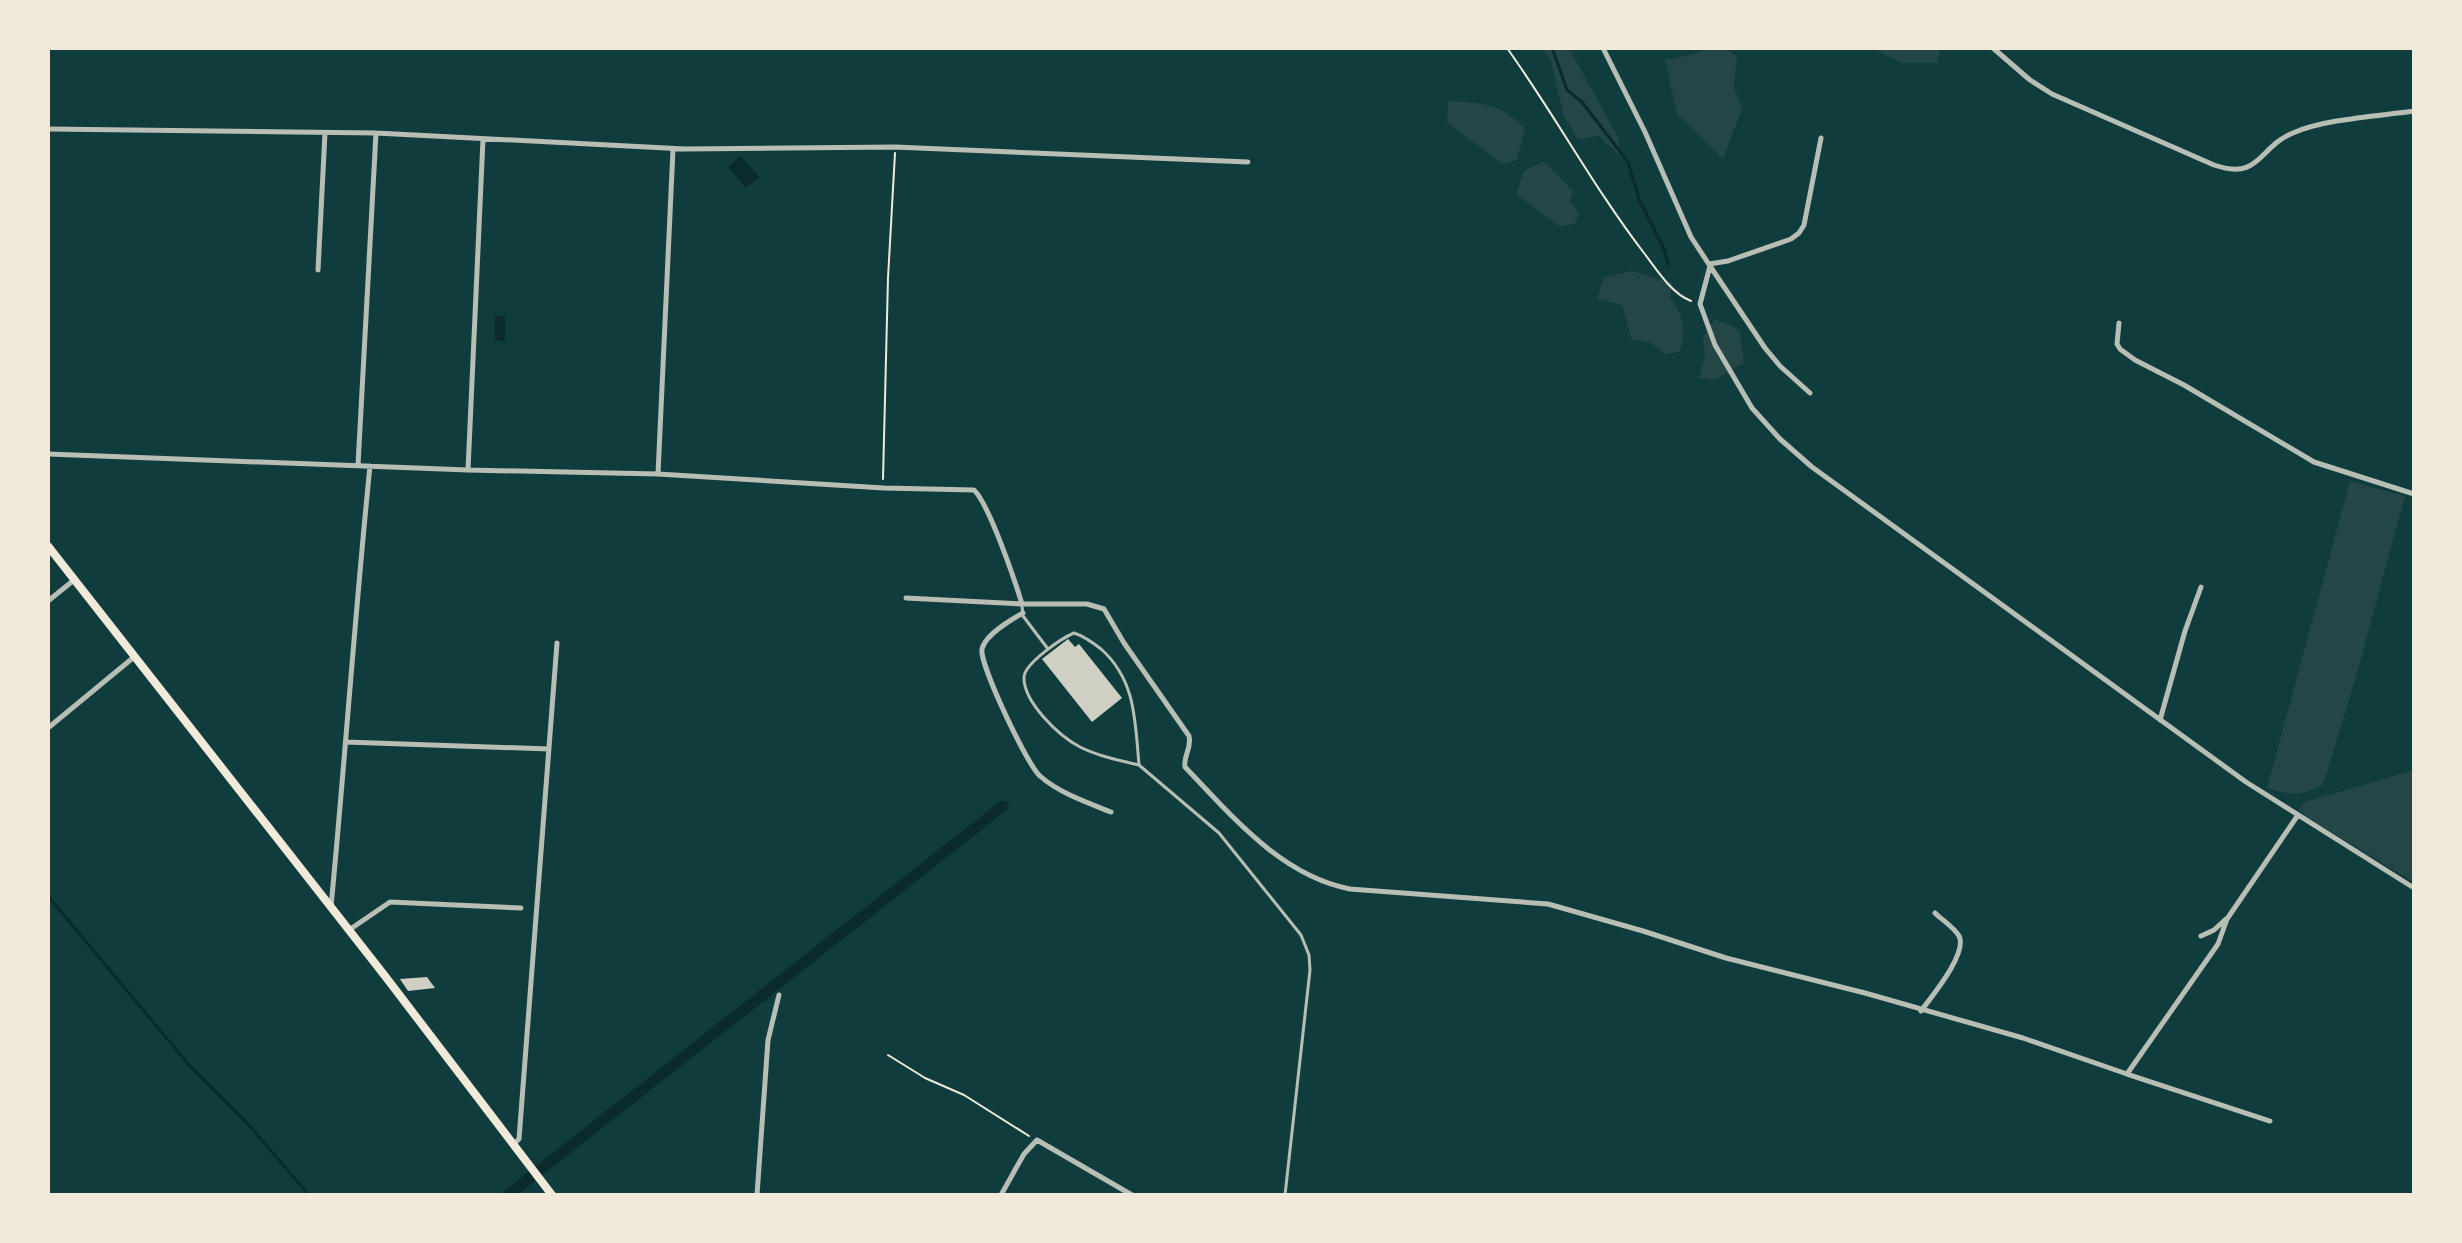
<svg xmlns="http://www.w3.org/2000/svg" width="2462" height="1243" viewBox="0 0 2462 1243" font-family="'Golos Text',sans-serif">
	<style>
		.green { fill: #244646 }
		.water { fill: #0a2a2b }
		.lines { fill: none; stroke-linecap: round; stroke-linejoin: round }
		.stream { stroke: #0a2a2b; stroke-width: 3 }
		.canal { stroke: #0a2a2b; stroke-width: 11 }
		.building { fill: #cfcfc3 }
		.path { stroke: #f1e9da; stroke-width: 2 }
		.service { stroke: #b8beb3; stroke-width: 3 }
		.minor { stroke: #b8beb3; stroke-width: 5 }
		.secondary { stroke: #f1e9da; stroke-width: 8 }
	</style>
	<rect width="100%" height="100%" fill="#0f3d3e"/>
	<!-- green -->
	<path class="green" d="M 1543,48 L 1569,48 L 1618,137 L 1620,156 L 1599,136 L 1578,139 L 1564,117 L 1551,61 Z
		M 1706,48 L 1724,48 L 1737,56 L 1734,87 L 1742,109 L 1723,159 L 1677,114 L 1665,60 L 1696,54 Z
		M 1873,48 L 1940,48 L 1938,63 L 1902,63 Z
		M 1448,101 C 1482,103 1500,103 1525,128 L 1517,160 L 1503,164 L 1447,123 Z
		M 1544,161 L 1573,191 L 1570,201 L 1579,213 L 1575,224 L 1559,226 L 1516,194 L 1524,171 Z
		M 1632,271 L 1672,283 L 1670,297 C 1683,312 1687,335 1679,352 L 1665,354 L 1650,342 L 1632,340 L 1622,305 L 1597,299 L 1604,277 Z
		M 1715,319 L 1731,325 L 1740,332 L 1744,363 L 1715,380 L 1699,378 L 1705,355 L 1703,337 Z
		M 2350,481 L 2405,496 L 2356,677 L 2323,785 C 2298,796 2293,796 2267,788 Z
		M 2414,770 L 2414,882 L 2306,817 L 2299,809 L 2305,802 Z"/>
	<!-- water -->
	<path class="water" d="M 741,156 L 759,177 L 746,188 L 728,167 Z
		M 495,316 L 505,316 L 505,341 L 495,340 Z"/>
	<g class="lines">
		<!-- stream -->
		<path class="stream" d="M 1552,48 L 1567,90 L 1582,102 L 1628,162 L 1639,199 L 1664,249 L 1668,264
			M 48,896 L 189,1065 L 248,1124 L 309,1195"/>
		<!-- canal -->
		<path class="canal" d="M 508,1195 L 1003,806"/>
	</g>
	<!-- building -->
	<path class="building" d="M 1068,639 L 1075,647 L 1079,644 L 1122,698 L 1092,722 L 1042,659 Z
		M 427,977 L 435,988 L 408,991 L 400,979 Z"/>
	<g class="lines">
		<!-- path -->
		<path class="path" d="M 1507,48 C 1555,115 1594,188 1644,253 C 1657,270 1671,293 1691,301
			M 883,479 L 888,278 L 895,153
			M 888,1055 L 925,1078 L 964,1095 L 1029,1136"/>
		<!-- service -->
		<path class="service" d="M 1022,606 L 1023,616 L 1048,649
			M 1074,633 C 1084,636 1092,642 1101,649 C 1136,680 1135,721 1139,765 C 1118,760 1098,756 1080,747 C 1059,736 1023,702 1024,677 C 1025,663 1062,638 1074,633 Z
			M 1139,765 L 1219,833 L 1301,935 L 1309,955 L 1310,970 L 1285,1195"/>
		<!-- minor -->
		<path class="minor" d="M 1603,48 L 1645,132 L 1691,237 L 1710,266 L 1700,304 L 1715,345 L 1752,408 L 1780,439 L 1812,467 L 2246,782 L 2414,888
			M 1993,48 L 2030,80 L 2052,94 L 2214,165 C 2261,181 2258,147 2293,133 C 2324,119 2379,116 2414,111
			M 48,129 L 376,133 L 685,149 L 895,147 L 1248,162
			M 1709,264 L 1728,261 L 1791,239 L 1799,233 L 1804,225 L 1821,138
			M 1710,266 L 1765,348 L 1780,366 L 1810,393
			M 318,270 L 325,133
			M 2119,323 L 2117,344 L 2120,349 L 2135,360 L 2184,385 L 2314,462 L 2414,494
			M 48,454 L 468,470 L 658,474 L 884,488 L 974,490 C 989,504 1015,581 1022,604 L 1087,604 L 1104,609 L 1124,643 L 1189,736 C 1192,749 1183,755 1185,767 C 1231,815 1281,876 1350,889 L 1548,904 L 1643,931 L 1726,958 L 1865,993 L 2023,1038 L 2127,1074 L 2218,944 L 2227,919 L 2298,815
			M 358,465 L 376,133
			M 468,470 L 483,139
			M 658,474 L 673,149
			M 906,598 L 1022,604
			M 48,601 L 74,580
			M 1023,613 C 1012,619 985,635 982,649 C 979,663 1027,765 1040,776 C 1059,793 1088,803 1111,812
			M 2160,720 L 2185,631 L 2201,587
			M 48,728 L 134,657
			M 346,742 L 549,749
			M 331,907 C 345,760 355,613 370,466
			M 349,930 L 390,902 L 521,908
			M 2201,936 L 2214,930 L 2226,919
			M 1921,1011 C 1932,996 1968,953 1959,936 C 1954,927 1942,920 1935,913
			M 2127,1074 L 2270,1121
			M 513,1145 L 519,1139 L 557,643
			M 757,1195 L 768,1040 L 779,995
			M 1001,1195 L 1024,1154 L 1037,1140 L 1132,1195"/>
		<!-- secondary -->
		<path class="secondary" d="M 48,546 L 385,976 L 552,1195"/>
	</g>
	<!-- border -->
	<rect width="2462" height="1243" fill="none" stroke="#f1e9da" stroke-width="100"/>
</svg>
